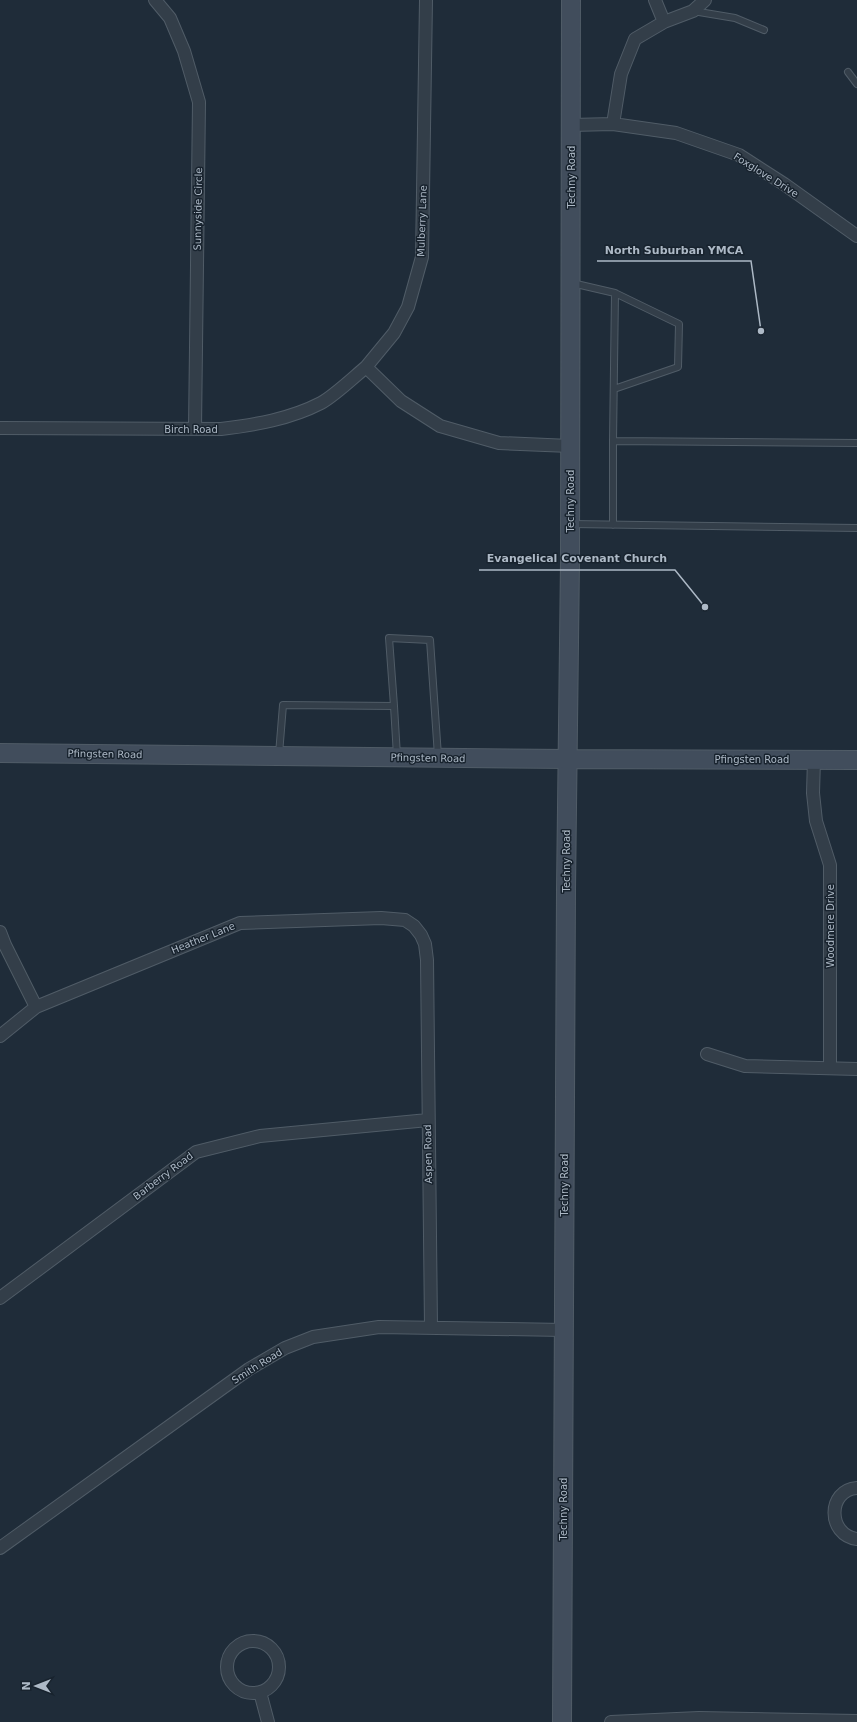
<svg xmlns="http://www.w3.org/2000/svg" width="857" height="1722" viewBox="0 0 857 1722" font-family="'DejaVu Sans',sans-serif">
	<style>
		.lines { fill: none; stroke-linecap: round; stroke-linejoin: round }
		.service-casing { stroke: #505c67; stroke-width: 8 }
		.minor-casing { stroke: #505c67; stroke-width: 14 }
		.secondary-casing { stroke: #505c67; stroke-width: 20 }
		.service { stroke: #333e49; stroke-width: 6 }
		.minor { stroke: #333e49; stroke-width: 12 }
		.secondary { stroke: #414d5c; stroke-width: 18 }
		.labels { text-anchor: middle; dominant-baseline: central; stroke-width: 3; stroke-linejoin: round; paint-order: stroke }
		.street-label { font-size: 10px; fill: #adb9c6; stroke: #18232e }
		.leader { fill: none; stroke: #adb9c6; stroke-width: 1.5 }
		.callout-dot { fill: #adb9c6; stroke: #18232e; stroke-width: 1.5 }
		.callout-label { font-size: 11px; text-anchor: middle; font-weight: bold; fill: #adb9c6; stroke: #18232e; stroke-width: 3; stroke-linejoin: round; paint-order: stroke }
	</style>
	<rect width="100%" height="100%" fill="#1f2c39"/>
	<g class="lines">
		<defs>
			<path id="service" d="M 693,11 L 735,18 L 764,30
				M 848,72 L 857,84
				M 572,283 L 615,293 L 679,324 L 678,367 L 614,389
				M 613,441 L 615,293
				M 572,524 L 857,528
				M 613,525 L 613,441 L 857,443
				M 394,706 L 397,756
				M 279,754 L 283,705 L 394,706 L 389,638 L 430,640 L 438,756"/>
			<path id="minor" d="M 155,0 L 170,18 L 184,51 L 199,102 L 195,429
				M 426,0 L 422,257 L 408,307 L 394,333 L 366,367 L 401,401 L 440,426 L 499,443 L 570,446
				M 655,0 L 664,22
				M 613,124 L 621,74 L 635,39 L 664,22 L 693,11 L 705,0
				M 571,125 L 613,124 L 676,133 L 739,155 L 784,184 L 857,236
				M 0,428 L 221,429 C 255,425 290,419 321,403 C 334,396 354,377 366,367
				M 814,759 L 813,793 L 816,821 L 830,865 L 830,1068
				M 0,932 L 5,945 L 36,1007
				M 0,1036 L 36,1007 L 240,923 L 381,918 L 405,920 L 414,926 L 421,935 L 425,944 L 427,960 L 431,1327
				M 707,1054 L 745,1066 L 857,1069
				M 0,1298 L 196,1152 L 260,1136 L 428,1120
				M 857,1488 C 827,1490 827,1535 857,1539
				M 0,1548 L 249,1369 L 285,1348 L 313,1337 L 379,1327 L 564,1330
				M227 1667a26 26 0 1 1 52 0a26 26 0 1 1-52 0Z
				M 260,1692 L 268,1722
				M 611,1722 L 699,1718 L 857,1721"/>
			<path id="secondary" d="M 0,753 L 567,759 L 857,760
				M 562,1722 L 566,890 L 570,561 L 571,0"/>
		</defs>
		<!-- service casing -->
		<use href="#service" class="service-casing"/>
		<!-- minor casing -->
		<use href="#minor" class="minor-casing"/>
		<!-- secondary casing -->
		<use href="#secondary" class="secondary-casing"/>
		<!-- service -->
		<use href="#service" class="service"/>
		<!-- minor -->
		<use href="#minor" class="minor"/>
		<!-- secondary -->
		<use href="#secondary" class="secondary"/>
	</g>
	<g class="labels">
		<!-- street labels -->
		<g class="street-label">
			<text transform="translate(766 175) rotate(32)">Foxglove Drive</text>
			<text transform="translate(571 177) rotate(-90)">Techny Road</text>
			<text transform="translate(198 209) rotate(-89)">Sunnyside Circle</text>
			<text transform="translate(422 221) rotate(-88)">Mulberry Lane</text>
			<text x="191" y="429">Birch Road</text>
			<text transform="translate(570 501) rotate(-90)">Techny Road</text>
			<text transform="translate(105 754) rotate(1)">Pfingsten Road</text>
			<text transform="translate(428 758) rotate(1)">Pfingsten Road</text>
			<text x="752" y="759">Pfingsten Road</text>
			<text transform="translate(566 861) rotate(-90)">Techny Road</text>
			<text transform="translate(830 926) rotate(-90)">Woodmere Drive</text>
			<text transform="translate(203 938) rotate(-22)">Heather Lane</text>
			<text transform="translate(428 1154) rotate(-91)">Aspen Road</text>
			<text transform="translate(163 1176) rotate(-37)">Barberry Road</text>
			<text transform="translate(564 1185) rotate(-90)">Techny Road</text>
			<text transform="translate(257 1366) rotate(-32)">Smith Road</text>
			<text transform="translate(563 1509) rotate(-90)">Techny Road</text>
		</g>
	</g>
	<!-- callouts -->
	<path class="leader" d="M761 331L751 261H597M705 607L675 570H479"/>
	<g class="callout-dot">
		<circle cx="761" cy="331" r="4"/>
		<circle cx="705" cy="607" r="4"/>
	</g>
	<g class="callout-label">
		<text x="674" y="254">North Suburban YMCA</text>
		<text x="577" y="562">Evangelical Covenant Church</text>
	</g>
	<!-- north arrow -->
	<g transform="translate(36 1686) rotate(270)" stroke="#18232e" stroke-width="3" paint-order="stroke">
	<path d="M0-3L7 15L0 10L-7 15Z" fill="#adb9c6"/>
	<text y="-6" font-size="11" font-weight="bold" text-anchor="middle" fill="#adb9c6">N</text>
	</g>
</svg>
